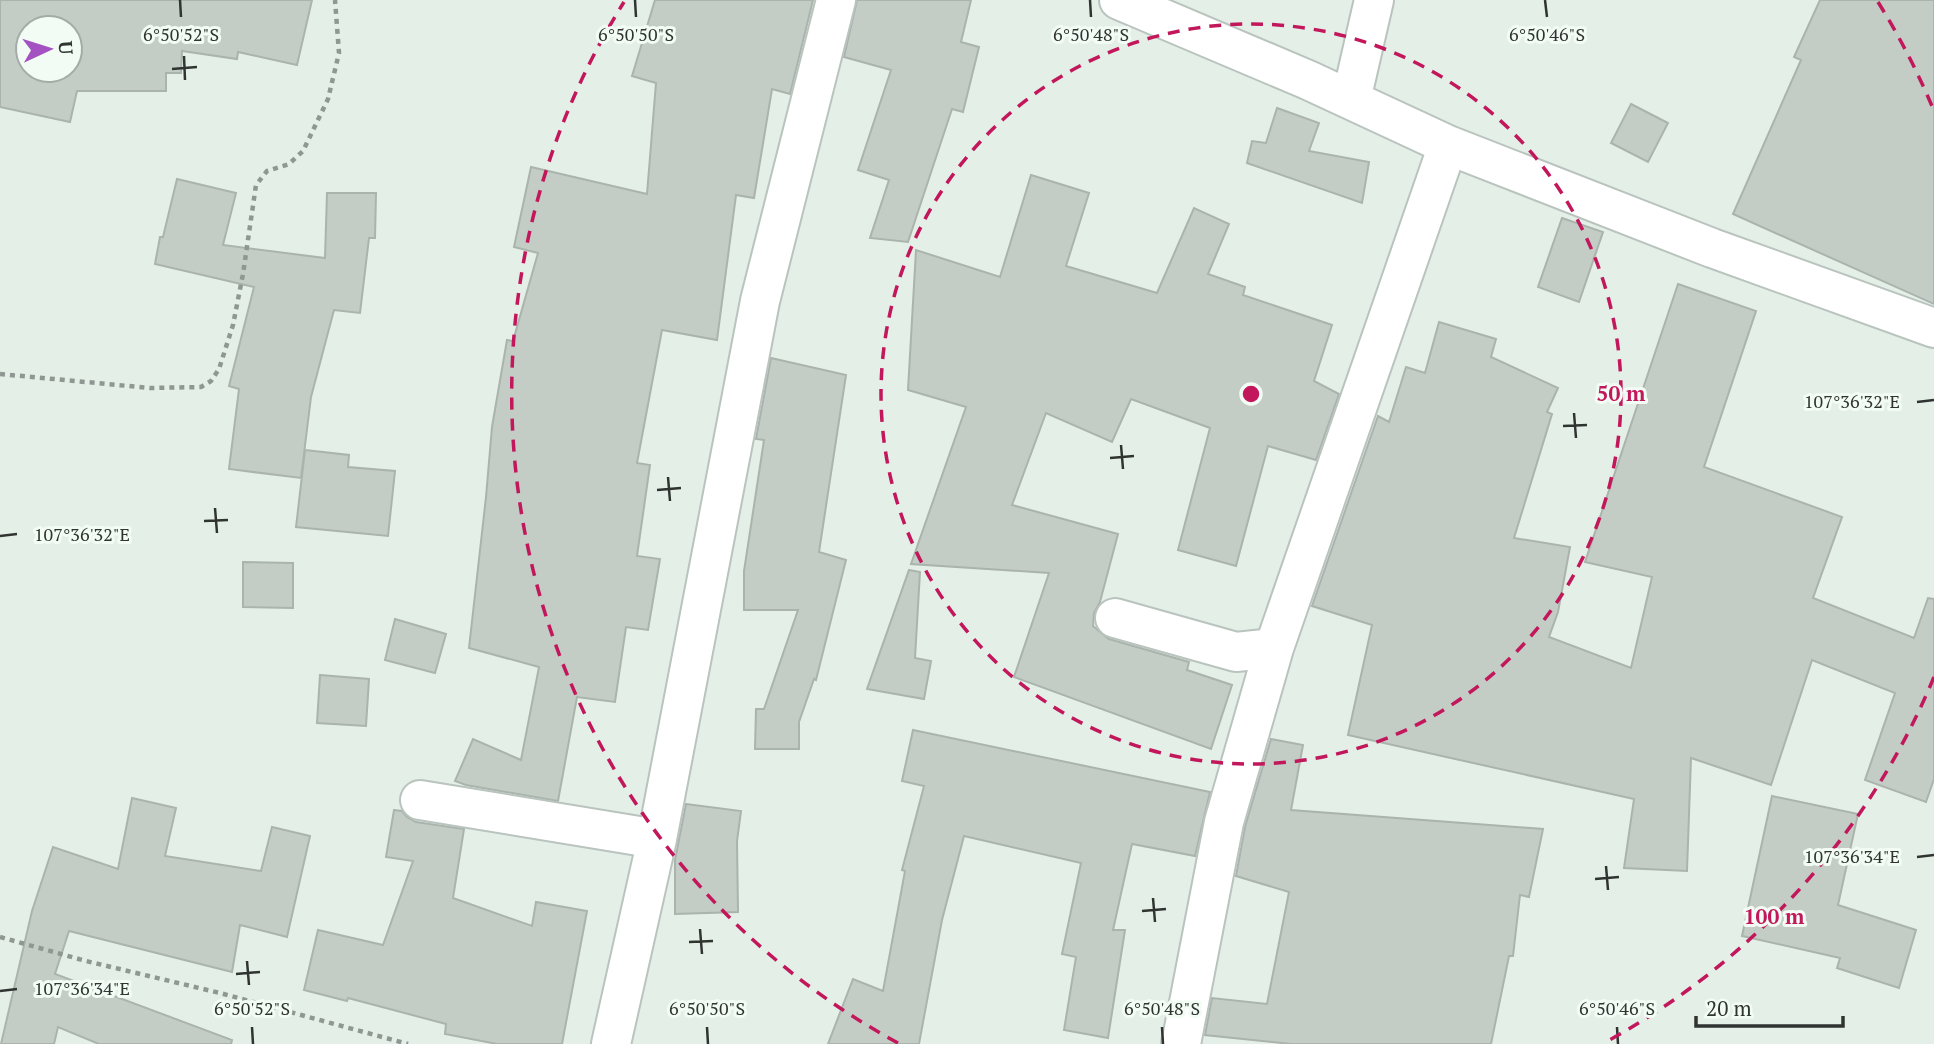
<svg xmlns="http://www.w3.org/2000/svg" width="1934" height="1044" viewBox="0 0 1934 1044" font-family="'PT Serif',serif">
	<style>
		.building { fill: #c3cdc6; stroke: #aab4ad; stroke-width: 2; fill-rule: evenodd }
		.lines { fill: none; stroke-linecap: round; stroke-linejoin: round }
		.minor-casing { stroke: #bac4be; stroke-width: 42 }
		.path { stroke: #8f9792; stroke-width: 4.5; stroke-dasharray: 5 5; stroke-linecap: butt }
		.minor { stroke: #fff; stroke-width: 38 }
		.ticks { fill: none; stroke: #303431; stroke-width: 2.5 }
		.ring { fill: none; stroke: #c2185b; stroke-width: 3.5; stroke-dasharray: 12 9 }
		.ticks-label { font-size: 18px; text-anchor: middle; fill: #303431; stroke: #f2fcf5; stroke-width: 6; stroke-linejoin: round; paint-order: stroke }
		.centre { fill: #c2185b; stroke: #f2fcf5; stroke-width: 3.5 }
		.ring-label { font-size: 21px; text-anchor: middle; font-weight: bold; fill: #c2185b; stroke: #f2fcf5; stroke-width: 6; stroke-linejoin: round; paint-order: stroke }
	</style>
	<rect width="100%" height="100%" fill="#e4efe8"/>
	<!-- building -->
	<path class="building" d="M 0,0 L 312,0 L 297,65 L 238,52 L 237,59 L 182,51 L 181,73 L 166,73 L 166,91 L 77,91 L 70,122 L 0,107 ZM 28,28 L 70,28 L 70,70 L 28,70 Z
		M 655,0 L 813,0 L 790,94 L 772,89 L 754,198 L 736,195 L 717,340 L 662,330 L 637,463 L 650,465 L 637,556 L 660,559 L 648,630 L 626,627 L 615,702 L 577,697 L 558,801 L 466,785 L 455,781 L 473,739 L 521,760 L 539,667 L 469,648 L 486,497 L 492,427 L 507,340 L 513,341 L 538,253 L 514,247 L 531,167 L 647,194 L 656,83 L 632,76 Z
		M 857,0 L 971,0 L 961,42 L 979,47 L 963,112 L 952,109 L 908,242 L 870,238 L 889,180 L 858,170 L 891,70 L 844,57 Z
		M 1820,0 L 1934,0 L 1934,304 L 1733,214 L 1801,60 L 1794,57 Z
		M 1631,104 L 1668,123 L 1648,162 L 1611,143 Z
		M 1277,108 L 1319,123 L 1309,151 L 1369,162 L 1362,203 L 1247,163 L 1252,141 L 1266,143 Z
		M 1031,175 L 1089,193 L 1066,266 L 1157,293 L 1194,208 L 1229,224 L 1208,274 L 1245,287 L 1243,295 L 1332,325 L 1314,381 L 1339,394 L 1316,460 L 1268,446 L 1236,566 L 1178,550 L 1210,428 L 1131,399 L 1112,442 L 1046,413 L 1012,505 L 1118,534 L 1100,602 L 1094,613 L 1093,626 L 1109,639 L 1189,662 L 1187,670 L 1232,685 L 1211,749 L 1014,677 L 1049,573 L 911,564 L 966,407 L 908,390 L 916,250 L 1000,277 Z
		M 177,179 L 236,193 L 223,245 L 325,258 L 327,193 L 376,193 L 375,238 L 369,238 L 360,313 L 334,310 L 311,397 L 301,478 L 229,469 L 239,389 L 229,386 L 254,287 L 155,264 L 160,237 L 163,237 Z
		M 1562,218 L 1603,232 L 1579,302 L 1538,287 Z
		M 1678,284 L 1756,311 L 1704,467 L 1842,517 L 1813,598 L 1914,638 L 1928,598 L 1934,599 L 1934,779 L 1926,802 L 1865,780 L 1895,693 L 1812,660 L 1771,785 L 1691,758 L 1687,871 L 1624,868 L 1634,799 L 1348,735 L 1372,625 L 1312,606 L 1378,416 L 1389,422 L 1406,367 L 1425,373 L 1439,322 L 1496,339 L 1491,357 L 1558,388 L 1547,412 L 1552,414 L 1514,538 L 1570,547 L 1558,612 L 1549,637 L 1631,668 L 1652,577 L 1585,562 Z
		M 771,358 L 846,375 L 819,552 L 846,560 L 816,680 L 814,679 L 799,722 L 799,749 L 755,749 L 756,709 L 764,709 L 798,610 L 744,610 L 744,571 L 764,440 L 756,439 Z
		M 305,450 L 349,455 L 348,467 L 395,471 L 388,536 L 296,527 Z
		M 243,562 L 293,563 L 293,608 L 243,607 Z
		M 909,570 L 920,572 L 915,658 L 931,661 L 924,699 L 867,689 Z
		M 395,619 L 446,634 L 435,673 L 385,660 Z
		M 320,675 L 369,679 L 366,726 L 317,723 Z
		M 913,730 L 1210,792 L 1195,856 L 1132,844 L 1113,930 L 1125,930 L 1108,1038 L 1064,1030 L 1076,957 L 1062,954 L 1081,863 L 964,836 L 942,920 L 919,1044 L 828,1044 L 853,979 L 883,991 L 905,871 L 902,870 L 924,786 L 902,781 Z
		M 1271,739 L 1303,745 L 1291,810 L 1543,829 L 1529,897 L 1520,895 L 1513,956 L 1509,956 L 1491,1044 L 1291,1044 L 1205,1035 L 1212,998 L 1267,1004 L 1289,892 L 1236,876 L 1245,827 Z
		M 1772,796 L 1858,814 L 1838,905 L 1916,930 L 1899,988 L 1837,968 L 1840,958 L 1742,936 Z
		M 132,798 L 176,808 L 165,856 L 261,871 L 272,827 L 310,836 L 287,937 L 240,925 L 232,972 L 69,931 L 55,974 L 232,1040 L 231,1044 L 99,1044 L 58,1027 L 54,1044 L 1,1044 L 32,911 L 53,847 L 118,869 Z
		M 686,804 L 741,811 L 737,841 L 738,912 L 675,914 L 675,860 Z
		M 394,810 L 402,811 L 407,817 L 416,822 L 464,829 L 453,898 L 532,926 L 536,902 L 587,911 L 562,1044 L 497,1044 L 445,1034 L 446,1024 L 348,998 L 347,1001 L 304,990 L 318,930 L 383,945 L 413,861 L 386,857 Z"/>
	<g class="lines">
		<defs>
			<path id="minor" d="M 1119,0 L 1308,80 L 1448,145 L 1712,248 L 1934,328
				M 1351,100 L 1374,0
				M 1115,618 L 1236,652 L 1274,648 L 1448,145
				M 420,800 L 657,839
				M 611,1044 L 657,839 L 760,301 L 836,0
				M 1181,1044 L 1224,822 L 1274,648"/>
		</defs>
		<!-- minor casing -->
		<use href="#minor" class="minor-casing"/>
		<!-- path -->
		<path class="path" d="M 0,374 L 150,388 L 201,387 L 211,381 L 219,369 L 233,325 L 243,274 L 256,185 L 267,171 L 289,164 L 303,151 L 328,99 L 339,53 L 335,0
			M 0,937 L 86,961 L 220,993 L 408,1044"/>
		<!-- minor -->
		<use href="#minor" class="minor"/>
	</g>
	<!-- ticks -->
	<path class="ticks" d="M 180,0 L 181,17M 635,0 L 636,17M 1090,0 L 1091,17M 1545,0 L 1547,17M 184,56 L 185,80M 172,69 L 197,67M 1917,402 L 1934,400M 1574,413 L 1576,438M 1563,426 L 1587,425M 1121,445 L 1123,469M 1110,458 L 1134,456M 668,477 L 670,501M 657,490 L 681,488M 215,508 L 217,533M 204,521 L 228,520M 0,536 L 17,534M 1917,857 L 1934,855M 1606,866 L 1608,890M 1595,879 L 1619,877M 1153,898 L 1155,922M 1142,911 L 1166,909M 700,929 L 702,954M 689,942 L 713,941M 247,961 L 249,985M 236,974 L 260,972M 0,991 L 17,989M 252,1027 L 253,1044M 707,1027 L 708,1044M 1162,1027 L 1163,1044M 1617,1027 L 1618,1044"/>
	<!-- distance rings -->
	<g class="ring">
		<circle cx="1251" cy="394" r="370"/>
		<path d="M1934 677A739 739 0 0 1 1604 1043M898 1043A739 739 0 0 1 624 2M1878 2A739 739 0 0 1 1934 111"/>
	</g>
	<g class="ticks-label">
		<text x="181" y="41">6°50'52"S</text>
		<text x="636" y="41">6°50'50"S</text>
		<text x="1091" y="41">6°50'48"S</text>
		<text x="1547" y="41">6°50'46"S</text>
		<text x="1852" y="408">107°36'32"E</text>
		<text x="82" y="541">107°36'32"E</text>
		<text x="1852" y="863">107°36'34"E</text>
		<text x="82" y="995">107°36'34"E</text>
		<text x="252" y="1015">6°50'52"S</text>
		<text x="707" y="1015">6°50'50"S</text>
		<text x="1162" y="1015">6°50'48"S</text>
		<text x="1617" y="1015">6°50'46"S</text>
	</g>
	<circle cx="1251" cy="394" r="10" class="centre"/>
	<g class="ring-label">
		<text x="1621" y="401">50 m</text>
		<text x="1774" y="924">100 m</text>
	</g>
	<!-- north arrow -->
	<g transform="translate(49 49) rotate(86)"><circle r="33" fill="#f2fcf5" stroke="#a4aca7" stroke-width="2"/>
	<path d="M0-5L12 26L0 18L-12 26Z" fill="#a452c2"/>
	<text y="-10" font-size="19" font-weight="bold" text-anchor="middle" fill="#303431">U</text>
	</g>
	<!-- scale -->
	<path d="M1696 1016v10h147v-10" fill="none" stroke="#303431" stroke-width="3.5"/>
	<text x="1706" y="1016" font-size="21" fill="#303431" stroke="#f2fcf5" stroke-width="5" paint-order="stroke">20 m</text>
</svg>
